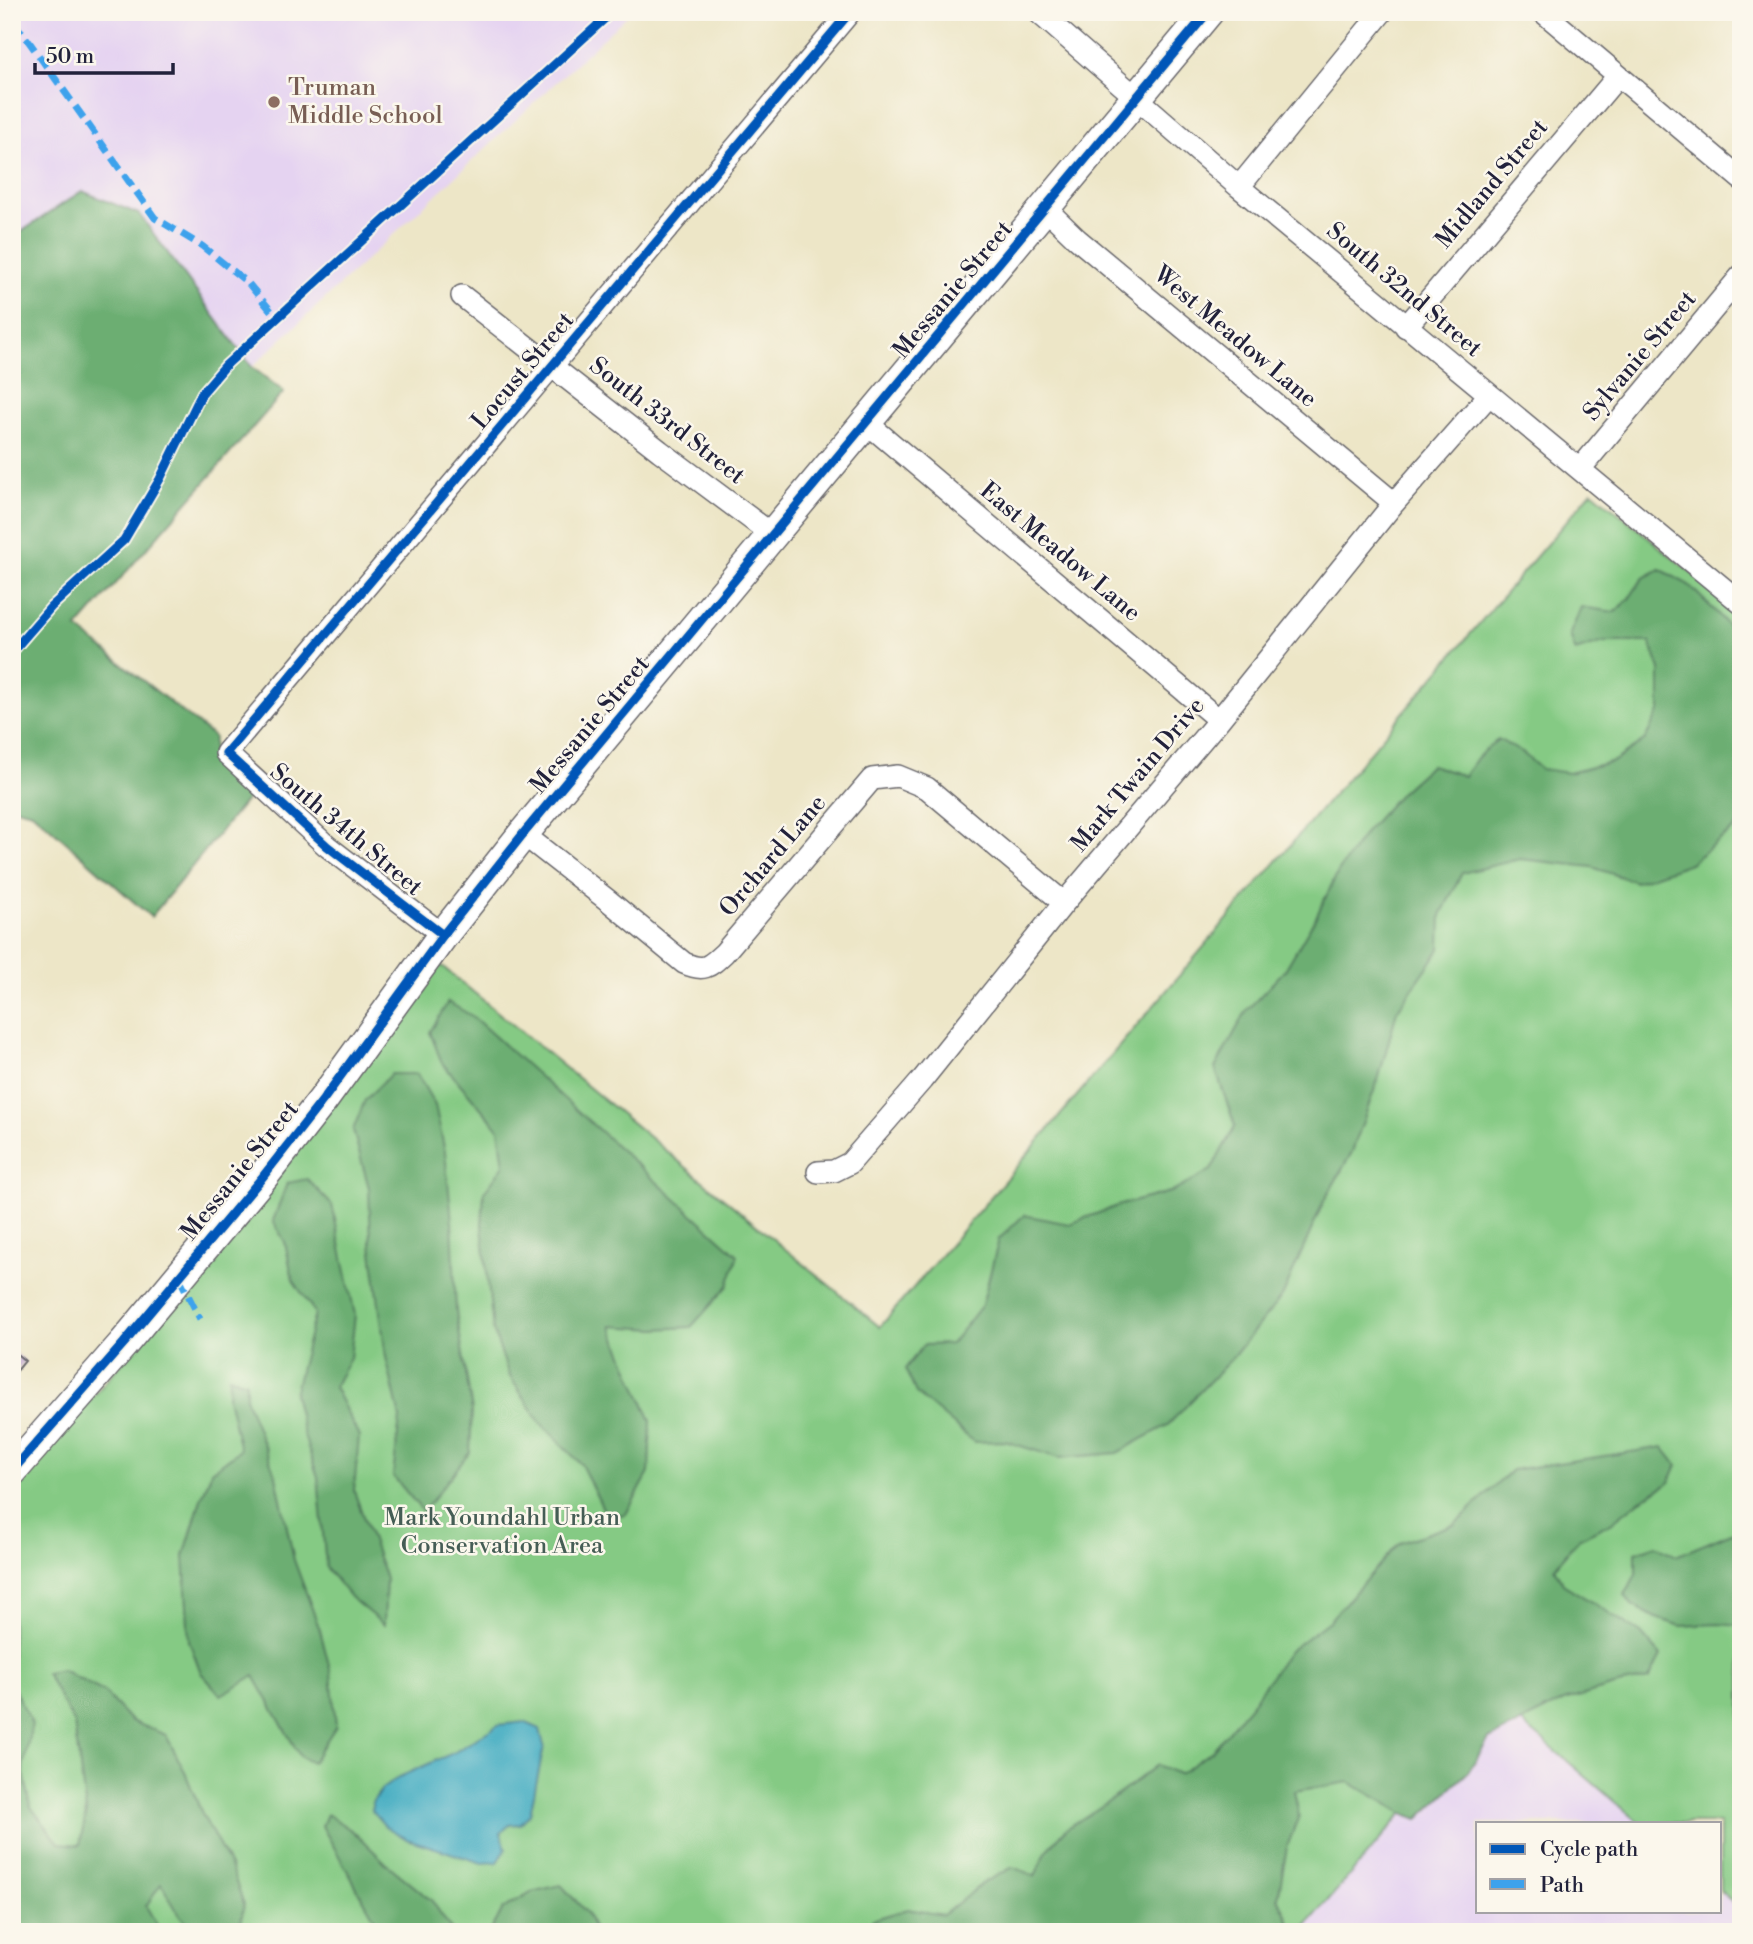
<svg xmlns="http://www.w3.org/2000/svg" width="1753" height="1944" viewBox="0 0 1753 1944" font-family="'Libre Bodoni',serif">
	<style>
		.built { fill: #e5d3f1 }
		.green { fill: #85ca84; stroke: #547660; stroke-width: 2 }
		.forest { fill: #6cae72; stroke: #476856; stroke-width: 2 }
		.water { fill: #41abc1; stroke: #32667e; stroke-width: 2 }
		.building { fill: #bea5cc }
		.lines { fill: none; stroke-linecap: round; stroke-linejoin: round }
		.street-casing { stroke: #69676c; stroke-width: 24 }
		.secondary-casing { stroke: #69676c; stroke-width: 33 }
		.street { stroke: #fff; stroke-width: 21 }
		.secondary { stroke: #fff; stroke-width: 30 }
		.quiet { stroke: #3ea2ec; stroke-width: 7; stroke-dasharray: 14 7; stroke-linecap: butt }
		.cycleway-casing { stroke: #fbf7ec; stroke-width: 13 }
		.cycleway { stroke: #0057b8; stroke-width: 9 }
		.education-dot { fill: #8d6e63; stroke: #fbf7ec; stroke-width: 2.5 }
		.labels { text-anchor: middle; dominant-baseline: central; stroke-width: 5; stroke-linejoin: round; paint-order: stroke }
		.education-label { font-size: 24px; fill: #785e54; stroke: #fbf7ec; text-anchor: start }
		.street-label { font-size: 24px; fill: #22223b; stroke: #fbf7ec }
		.park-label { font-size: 24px; fill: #455d55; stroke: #fbf7ec }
	</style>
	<rect width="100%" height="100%" fill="#fbf7ec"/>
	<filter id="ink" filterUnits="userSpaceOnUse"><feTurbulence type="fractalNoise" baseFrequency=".0143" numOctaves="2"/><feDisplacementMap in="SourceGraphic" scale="14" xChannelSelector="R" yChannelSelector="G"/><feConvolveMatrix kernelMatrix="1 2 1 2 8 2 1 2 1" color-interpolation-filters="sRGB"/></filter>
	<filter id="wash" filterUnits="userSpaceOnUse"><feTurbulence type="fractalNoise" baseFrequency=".00686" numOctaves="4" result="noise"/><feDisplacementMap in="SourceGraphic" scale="28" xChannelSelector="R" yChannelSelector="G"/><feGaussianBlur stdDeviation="1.57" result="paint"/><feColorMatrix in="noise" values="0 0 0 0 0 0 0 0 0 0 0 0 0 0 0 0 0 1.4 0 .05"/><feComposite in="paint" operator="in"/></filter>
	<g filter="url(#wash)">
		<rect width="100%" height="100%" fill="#ede6c7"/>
		<!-- built -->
		<path class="built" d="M 12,12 L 631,12 L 252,367 L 139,214 L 82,191 L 12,238 Z
			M 1498,1701 L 1640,1823 L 1478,1823 L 1478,1911 L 1720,1911 L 1720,1891 L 1741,1909 L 1741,1932 L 1301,1932 Z"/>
		<!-- green -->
		<path class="green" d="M 1592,491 L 1741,614 L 1741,1909 L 1720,1891 L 1720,1823 L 1640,1823 L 1498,1702 L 1301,1932 L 12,1932 L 12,1493 L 277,1177 L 438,963 L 880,1327 Z"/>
		<!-- forest -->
		<path class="forest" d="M 82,191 L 139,214 L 252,367 L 284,392 L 77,628 L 214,737 L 213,752 L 255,789 L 151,917 L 32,812 L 12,807 L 12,238 Z
			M 1660,569 L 1689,585 L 1719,615 L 1741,641 L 1741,820 L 1736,827 L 1690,863 L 1636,882 L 1592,867 L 1520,859 L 1462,873 L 1441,915 L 1440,949 L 1397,1011 L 1379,1077 L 1352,1152 L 1323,1203 L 1283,1295 L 1233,1357 L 1168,1425 L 1117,1453 L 1059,1458 L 1005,1441 L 974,1442 L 916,1393 L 905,1369 L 924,1345 L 951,1344 L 982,1305 L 999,1239 L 1024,1215 L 1069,1224 L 1120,1205 L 1174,1191 L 1211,1170 L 1235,1126 L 1215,1068 L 1247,1010 L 1285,970 L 1317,915 L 1338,872 L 1366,831 L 1401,792 L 1431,765 L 1464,776 L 1478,757 L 1498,739 L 1524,754 L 1541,769 L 1569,773 L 1614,761 L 1644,741 L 1660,710 L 1660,670 L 1650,642 L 1604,642 L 1575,651 L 1570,634 L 1581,607 L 1615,612 L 1628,600 L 1643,578 Z
			M 448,1002 L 472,1016 L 738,1255 L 728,1286 L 691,1327 L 656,1329 L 611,1326 L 651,1421 L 649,1473 L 626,1514 L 607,1517 L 581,1464 L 539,1421 L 509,1375 L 493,1330 L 482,1226 L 484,1192 L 504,1165 L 499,1129 L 442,1063 L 430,1032 Z
			M 391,1074 L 417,1074 L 435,1105 L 445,1152 L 452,1221 L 456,1311 L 472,1411 L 470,1452 L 423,1512 L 393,1476 L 400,1418 L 386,1357 L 371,1244 L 369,1188 L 353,1130 L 365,1100 Z
			M 307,1179 L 332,1205 L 355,1315 L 350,1358 L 334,1387 L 359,1436 L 354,1491 L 386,1579 L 384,1625 L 350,1597 L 326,1567 L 318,1477 L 304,1436 L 294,1394 L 315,1313 L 293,1280 L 285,1242 L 273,1221 L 287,1183 Z
			M 229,1376 L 246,1382 L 246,1400 L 276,1476 L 294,1560 L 320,1630 L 331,1673 L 336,1726 L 312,1763 L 300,1756 L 254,1676 L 221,1695 L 201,1673 L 189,1641 L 184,1556 L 201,1499 L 212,1471 L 240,1450 L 228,1397 Z
			M 1663,1447 L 1677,1465 L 1669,1483 L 1639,1501 L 1611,1523 L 1578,1539 L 1554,1568 L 1563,1584 L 1641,1633 L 1661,1656 L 1649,1679 L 1618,1685 L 1564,1701 L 1489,1739 L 1468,1772 L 1418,1819 L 1403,1813 L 1349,1782 L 1294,1791 L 1299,1816 L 1287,1847 L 1278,1898 L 1290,1923 L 1288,1932 L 873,1932 L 871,1920 L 908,1909 L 943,1915 L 983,1883 L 1013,1867 L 1035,1876 L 1046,1852 L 1066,1829 L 1114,1798 L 1157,1765 L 1179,1774 L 1212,1751 L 1252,1703 L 1289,1651 L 1329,1621 L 1399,1543 L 1455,1524 L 1512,1470 Z
			M 1741,1529 L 1741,1626 L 1718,1624 L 1681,1626 L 1656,1618 L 1632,1605 L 1625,1595 L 1636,1574 L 1636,1552 L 1656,1545 L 1676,1556 Z
			M 62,1670 L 104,1692 L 131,1721 L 166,1735 L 184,1770 L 203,1816 L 230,1866 L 244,1904 L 239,1932 L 194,1932 L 180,1916 L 161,1884 L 146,1906 L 161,1932 L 12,1932 L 12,1685 L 32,1724 L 23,1768 L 31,1807 L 59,1843 L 80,1845 L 86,1811 L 74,1723 L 46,1673 Z
			M 327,1814 L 354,1832 L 388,1865 L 432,1901 L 453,1932 L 382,1932 L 322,1826 Z
			M 561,1885 L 587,1913 L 595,1932 L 490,1932 L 503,1909 L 531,1892 Z"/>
		<!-- water -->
		<path class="water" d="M 524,1722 L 540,1729 L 544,1746 L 530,1814 L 520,1824 L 509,1825 L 501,1833 L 506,1849 L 498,1862 L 482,1863 L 407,1839 L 385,1826 L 372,1811 L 372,1802 L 382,1789 L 399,1777 L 455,1752 L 498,1725 Z"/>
		<g id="blocks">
			<!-- building -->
			<path class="building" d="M 12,1350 L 25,1361 L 12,1377 Z"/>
		</g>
	</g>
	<g filter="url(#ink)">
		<use href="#blocks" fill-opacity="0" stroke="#69676c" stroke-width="2"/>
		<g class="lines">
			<defs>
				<path id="street" d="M 1038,12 L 1239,187 L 1741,603
					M 1543,12 L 1741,179
					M 1239,187 L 1382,12
					M 1045,208 L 1077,239 L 1394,503
					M 462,296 L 660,451 L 774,536
					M 1406,327 L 1618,76
					M 867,423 L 1219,720
					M 1580,469 L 1741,276
					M 523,834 L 610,902 L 684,963 C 704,972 709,967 724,953 L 872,779 L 898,776 L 927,788 L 1064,903
					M 443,935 L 327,846 L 226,753 L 850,12
					M 818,1172 L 834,1171 L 850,1163 L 922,1080 L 1064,903 L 1219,720 L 1394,503 L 1489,395"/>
				<path id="secondary" d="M 12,1471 L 124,1343 L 261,1179 L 323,1100 L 443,935 L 523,834 L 1208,12"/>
			</defs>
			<!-- street casing -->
			<use href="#street" class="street-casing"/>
			<!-- secondary casing -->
			<use href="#secondary" class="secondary-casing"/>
			<!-- street -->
			<use href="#street" class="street"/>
			<!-- secondary -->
			<use href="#secondary" class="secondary"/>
			<!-- quiet -->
			<path class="quiet" d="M 12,23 L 22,32 L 155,218 L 202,246 L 248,283 L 277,318
				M 179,1277 L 200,1319"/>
			<defs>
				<path id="cycleway" d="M 12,652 L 51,607 L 124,540 L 160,479 L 202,393 L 226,365 L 612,12
					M 443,935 L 327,846 L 226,753 L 850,12
					M 12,1471 L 124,1343 L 261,1179 L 323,1100 L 443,935 L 523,834 L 1208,12"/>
			</defs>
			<!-- cycleway casing -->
			<use href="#cycleway" class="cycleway-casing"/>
			<!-- cycleway -->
			<use href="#cycleway" class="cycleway"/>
		</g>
	</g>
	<!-- markers -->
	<circle class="education-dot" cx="274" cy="102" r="7"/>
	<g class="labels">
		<!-- education labels -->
		<g class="education-label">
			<text x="288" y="88">Truman<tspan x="288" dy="28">Middle School</tspan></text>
		</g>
		<!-- street labels -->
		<g class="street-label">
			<text transform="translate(1492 184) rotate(-50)">Midland Street</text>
			<text transform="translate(953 290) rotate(-50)">Messanie Street</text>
			<text transform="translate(1404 290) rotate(40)">South 32nd Street</text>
			<text transform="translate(1235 337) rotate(40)">West Meadow Lane</text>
			<text transform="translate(1640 356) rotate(-50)">Sylvanie Street</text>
			<text transform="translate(523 371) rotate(-50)">Locust Street</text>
			<text transform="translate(667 421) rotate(38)">South 33rd Street</text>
			<text transform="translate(1060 552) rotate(40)">East Meadow Lane</text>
			<text transform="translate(590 725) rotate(-50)">Messanie Street</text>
			<text transform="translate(1138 775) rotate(-50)">Mark Twain Drive</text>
			<text transform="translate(346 830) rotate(40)">South 34th Street</text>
			<text transform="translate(773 856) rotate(-50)">Orchard Lane</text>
			<text transform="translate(240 1171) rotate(-51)">Messanie Street</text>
		</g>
		<!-- park labels -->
		<g class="park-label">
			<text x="502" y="1518">Mark Youndahl Urban<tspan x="502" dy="28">Conservation Area</tspan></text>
		</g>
	</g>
	<!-- margin -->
	<rect width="1753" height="1944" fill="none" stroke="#fbf7ec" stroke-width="42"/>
	<!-- legend -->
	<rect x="1476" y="1822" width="245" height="91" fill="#fbf7ec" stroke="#a4a2a5" stroke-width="2"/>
	<rect x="1490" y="1844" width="35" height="10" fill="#0057b8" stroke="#a4a2a5" stroke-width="2"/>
	<text x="1540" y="1856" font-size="21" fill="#22223b">Cycle path</text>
	<rect x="1490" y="1879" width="35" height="10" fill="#3ea2ec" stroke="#a4a2a5" stroke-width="2"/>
	<text x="1540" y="1892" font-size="21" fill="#22223b">Path</text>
	<!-- scale -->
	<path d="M35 63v10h138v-10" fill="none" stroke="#22223b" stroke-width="3.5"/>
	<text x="46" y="63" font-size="21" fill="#22223b" stroke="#fbf7ec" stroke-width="5" paint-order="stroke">50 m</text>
</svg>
